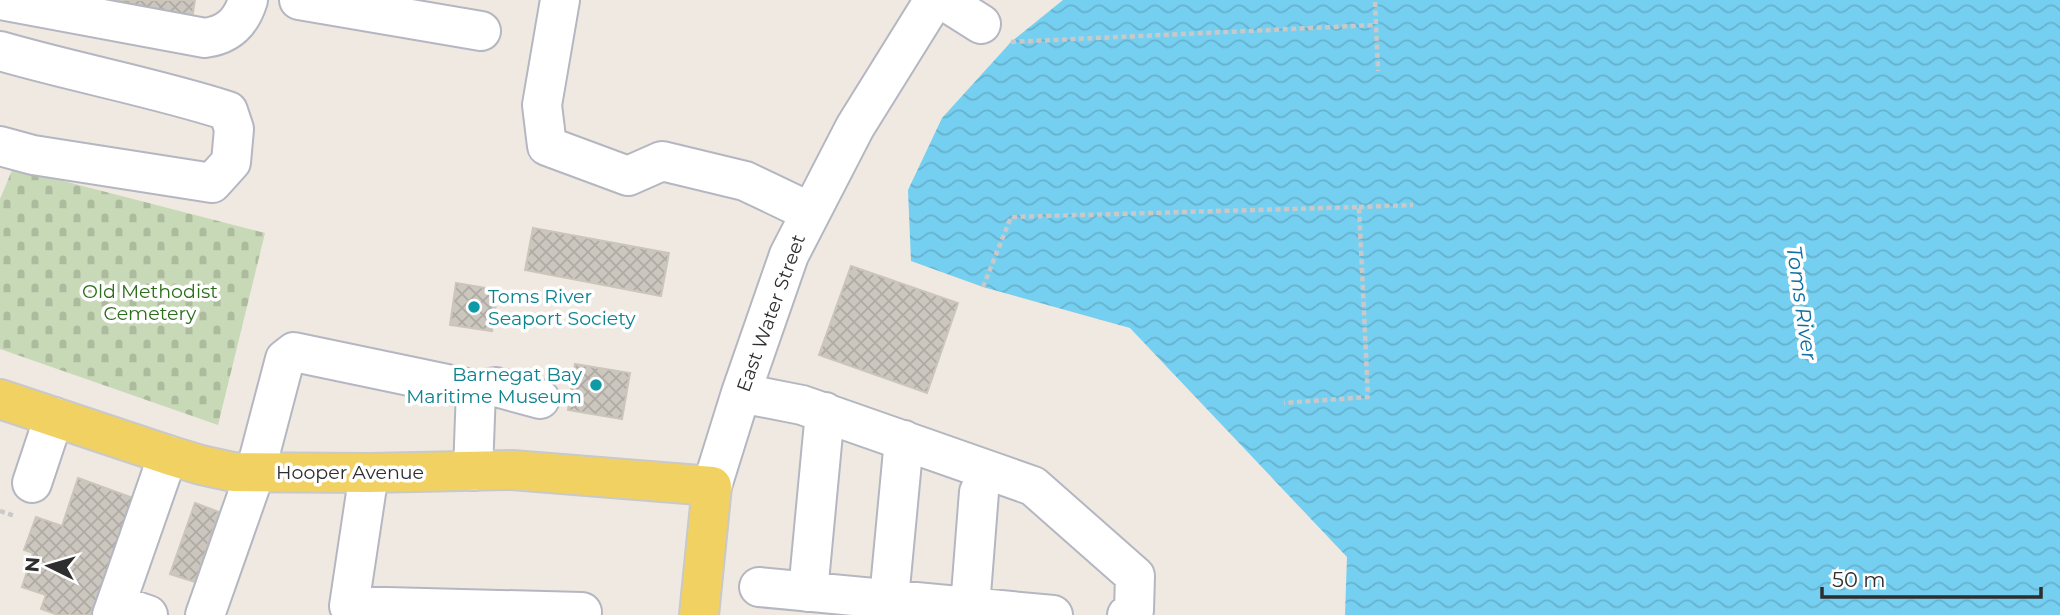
<svg xmlns="http://www.w3.org/2000/svg" width="2060" height="615" viewBox="0 0 2060 615" font-family="Montserrat,sans-serif">
	<style>
		.cemetery { fill: url(#cemetery-stones) }
		.water { fill: url(#water-waves) }
		.building { fill: url(#building-cross-hatch); stroke: #cbc5ba; stroke-width: 2 }
		.lines { fill: none; stroke-linecap: round; stroke-linejoin: round }
		.minor-casing { stroke: #b4b7c1; stroke-width: 42 }
		.major-casing { stroke: #c9c9c9; stroke-width: 42 }
		.path { stroke: #c9c9c9; stroke-width: 4.5; stroke-dasharray: 5 3.5; stroke-linecap: butt }
		.minor { stroke: #fff; stroke-width: 38 }
		.major { stroke: #f2d163; stroke-width: 38 }
		.culture-dot { fill: #0f9aa8; stroke: #fff; stroke-width: 2.5 }
		.labels { text-anchor: middle; dominant-baseline: central; stroke-width: 7; stroke-linejoin: round; paint-order: stroke }
		.park-label { font-size: 19px; fill: #2c6e1b; stroke: #fff }
		.culture-label { font-size: 19px; fill: #0d838f; stroke: #fff; text-anchor: start }
		.street-label { font-size: 19px; fill: #2e2e2e; stroke: #fff }
		.water-label { font-size: 21px; font-style: italic; fill: #0d6fa3; stroke: #fff }
	</style>
	<defs>
		<pattern id="cemetery-stones" width="16" height="16" patternUnits="userSpaceOnUse" patternTransform="scale(1.75)"><rect width="16" height="16" fill="#c8d9b8"/><path d="M2 7V4a2 2 0 0 1 4 0v3zM10 15v-3a2 2 0 0 1 4 0v3z" fill="#acbb9e"/></pattern>
		<pattern id="water-waves" width="16" height="10" patternUnits="userSpaceOnUse" patternTransform="scale(1.75)"><rect width="16" height="10" fill="#75cff0"/><path d="M0 5q4-4 8 0t8 0" fill="none" stroke="#66b2ce"/></pattern>
		<pattern id="building-cross-hatch" width="8" height="8" patternUnits="userSpaceOnUse" patternTransform="scale(1.75)"><rect width="8" height="8" fill="#cbc7bf"/><path d="M0 0l8 8M0 8l8-8" fill="none" stroke="#afaba4"/></pattern>
	</defs>
	<rect width="100%" height="100%" fill="#efe9e1"/>
	<!-- cemetery -->
	<path class="cemetery" d="M 13,168 L 265,233 L 218,425 L 0,349 L 0,199 Z"/>
	<!-- water -->
	<path class="water" d="M 1063,0 L 2060,0 L 2060,615 L 1345,615 L 1347,557 L 1130,328 L 983,287 L 911,261 L 908,190 L 942,118 L 1011,42 Z"/>
	<!-- building -->
	<path class="building" d="M 88,0 L 195,0 L 191,25 Z
		M 533,228 L 669,253 L 661,296 L 525,270 Z
		M 851,266 L 958,303 L 927,393 L 819,355 Z
		M 456,283 L 498,290 L 492,331 L 450,325 Z
		M 575,364 L 630,373 L 622,419 L 568,410 Z
		M 78,478 L 136,499 L 98,606 L 94,604 L 90,615 L 58,615 L 41,609 L 46,595 L 22,587 L 33,553 L 24,550 L 36,517 L 62,526 Z
		M 195,503 L 219,512 L 195,582 L 170,574 Z"/>
	<g class="lines">
		<defs>
			<path id="minor" d="M 0,0 L 205,38 C 228,35 241,23 248,0
				M 299,0 L 481,31
				M 560,0 L 542,105 L 547,146 L 628,176 L 662,161 L 745,181 L 810,212
				M 943,0 L 981,24
				M 0,51 C 76,73 153,87 228,111 L 234,129 L 231,162 L 212,183 L 33,155 L 0,146
				M 741,393 L 802,405 L 1033,486 L 1135,576 L 1134,610 L 1127,615
				M 473,471 L 476,390
				M 369,473 L 349,606 L 582,612
				M 32,483 L 54,417
				M 712,486 L 741,393 L 789,255 L 855,127 L 934,0
				M 759,587 L 1053,615
				M 808,592 L 825,412
				M 889,599 L 904,440
				M 116,604 L 148,615
				M 970,607 L 979,492
				M 112,615 L 168,455
				M 205,615 L 255,473 L 285,359 L 294,352 L 476,390 L 496,387 L 540,399"/>
			<path id="major" d="M 0,399 L 168,455 L 201,465 L 233,472 L 369,473 L 512,470 L 712,486 L 699,615"/>
		</defs>
		<!-- minor casing -->
		<use href="#minor" class="minor-casing"/>
		<!-- major casing -->
		<use href="#major" class="major-casing"/>
		<!-- path -->
		<path class="path" d="M 1375,2 L 1378,71
			M 1011,42 L 1376,25
			M 1359,207 L 1413,205
			M 983,287 L 1011,217 L 1359,207 L 1368,397 L 1284,403
			M 0,511 L 15,516"/>
		<!-- minor -->
		<use href="#minor" class="minor"/>
		<!-- major -->
		<use href="#major" class="major"/>
	</g>
	<!-- markers -->
	<g class="culture-dot">
		<circle cx="474" cy="307" r="7"/>
		<circle cx="596" cy="385" r="7"/>
	</g>
	<g class="labels">
		<!-- park labels -->
		<g class="park-label">
			<text x="150" y="291">Old Methodist<tspan x="150" dy="22">Cemetery</tspan></text>
		</g>
		<!-- culture labels -->
		<g class="culture-label">
			<text x="488" y="296">Toms River<tspan x="488" dy="22">Seaport Society</tspan></text>
			<text x="582" y="374" text-anchor="end">Barnegat Bay<tspan x="582" dy="22">Maritime Museum</tspan></text>
		</g>
		<!-- street labels -->
		<g class="street-label">
			<text transform="translate(771 313) rotate(-70)">East Water Street</text>
			<text x="350" y="472">Hooper Avenue</text>
		</g>
		<!-- water labels -->
		<g class="water-label">
			<text transform="translate(1802 303) rotate(82)">Toms River</text>
		</g>
	</g>
	<!-- north arrow -->
	<g transform="translate(49 566) rotate(275)" stroke="#ffffff" stroke-width="5" paint-order="stroke">
	<path d="M0-5L12 26L0 18L-12 26Z" fill="#2e2e2e"/>
	<text y="-10" font-size="19" font-weight="bold" text-anchor="middle" fill="#2e2e2e">N</text>
	</g>
	<!-- scale -->
	<path d="M1822 587v10h219v-10" fill="none" stroke="#2e2e2e" stroke-width="3.5"/>
	<text x="1832" y="587" font-size="21" fill="#2e2e2e" stroke="#ffffff" stroke-width="5" paint-order="stroke">50 m</text>
</svg>
